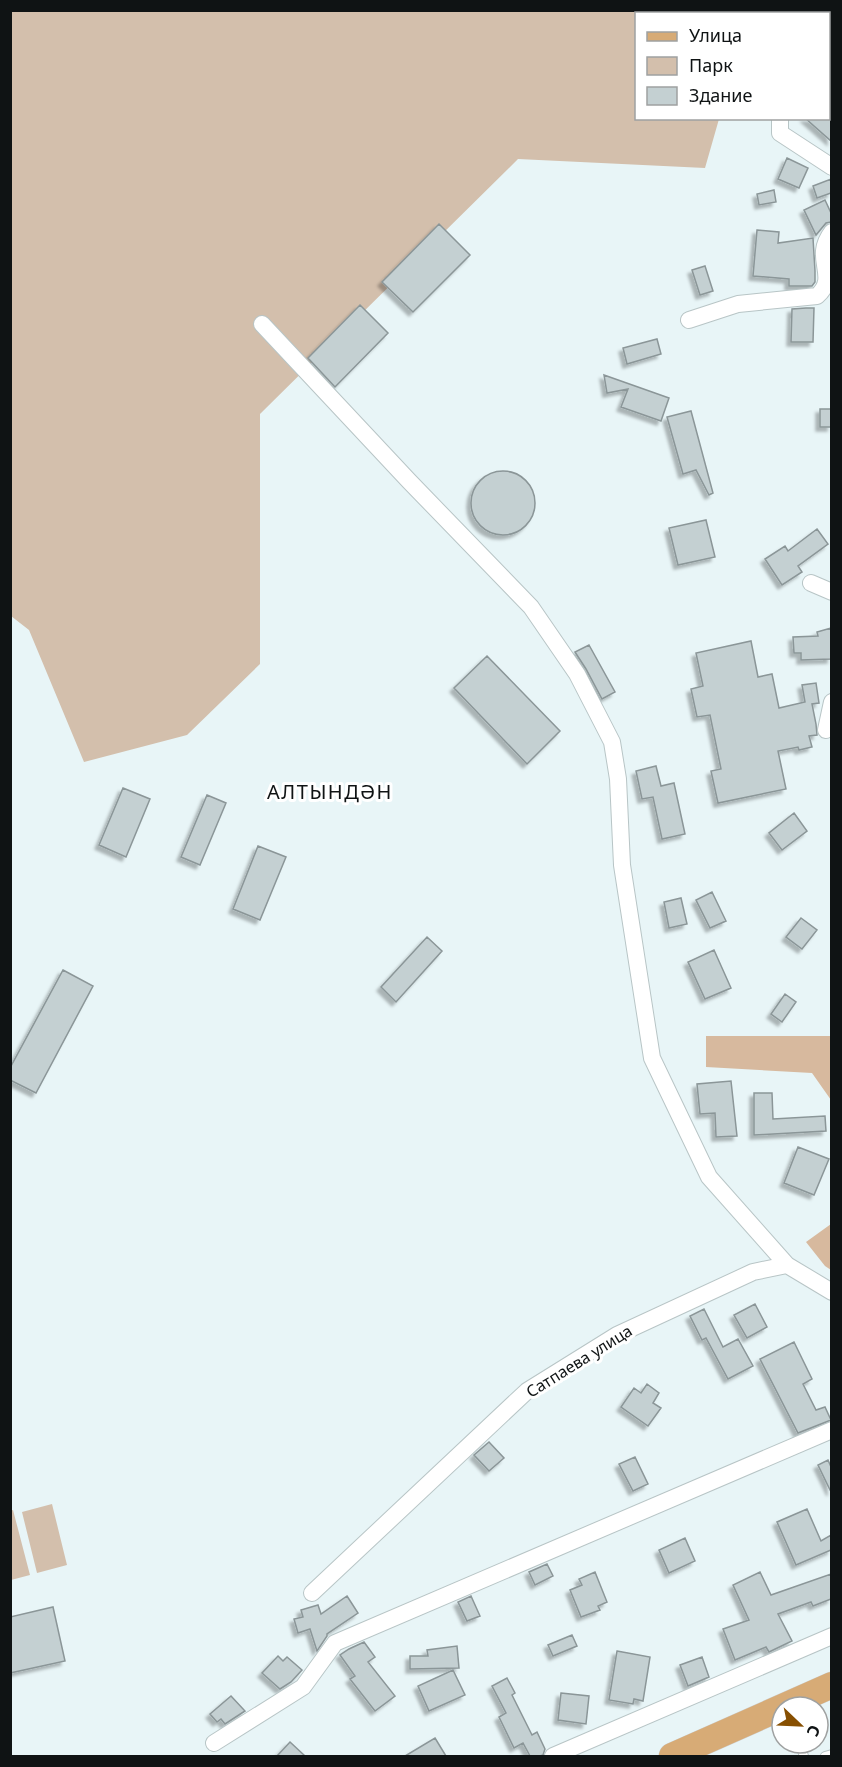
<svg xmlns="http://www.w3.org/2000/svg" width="842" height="1767" viewBox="0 0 842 1767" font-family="'Noto Sans',sans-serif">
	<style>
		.green { fill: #d3bfac }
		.forest { fill: #d7b99e }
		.building { fill: #c4d0d2; stroke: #8b9698; stroke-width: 1.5; filter: url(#shadow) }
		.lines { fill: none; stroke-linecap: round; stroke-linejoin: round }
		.lane-casing { stroke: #b8c5c6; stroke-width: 10 }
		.street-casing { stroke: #b8c5c6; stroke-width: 18 }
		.primary-casing { stroke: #cfd0d0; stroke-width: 27 }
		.lane { stroke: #fff; stroke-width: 8 }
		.street { stroke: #fff; stroke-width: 16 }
		.primary { stroke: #d7ab76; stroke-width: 26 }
		.labels { text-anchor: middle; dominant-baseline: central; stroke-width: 6; stroke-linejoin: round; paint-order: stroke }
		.street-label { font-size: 16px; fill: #0f1314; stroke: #fff }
		.quarter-label { font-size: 20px; letter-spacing: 1.5px; fill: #0f1314; stroke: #fff }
	</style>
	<defs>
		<filter id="shadow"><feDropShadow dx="-4" dy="4" stdDeviation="1.5" flood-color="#0004"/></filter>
	</defs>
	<rect width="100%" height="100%" fill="#e8f5f7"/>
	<!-- green -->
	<path class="green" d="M 11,11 L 744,11 L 743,14 L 636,14 L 636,118 L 719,119 L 705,168 L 518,159 L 260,414 L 260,664 L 187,735 L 84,762 L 29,630 L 11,616 Z
		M 52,1504 L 67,1565 L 37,1573 L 22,1512 Z
		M 13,1510 L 30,1575 L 11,1580 L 10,1511 Z"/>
	<!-- forest -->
	<path class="forest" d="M 706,1036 L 831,1036 L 831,1100 L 812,1073 L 706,1067 Z
		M 831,1224 L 831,1270 L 825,1266 L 806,1242 Z"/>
	<!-- building -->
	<path class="building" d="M 805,118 L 831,118 L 831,141 Z
		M 787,158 L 808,168 L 799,188 L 778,179 Z
		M 831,179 L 831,193 L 817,198 L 813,186 Z
		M 774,190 L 776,202 L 759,205 L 757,194 Z
		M 825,200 L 831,213 L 831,222 L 826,223 L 816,235 L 804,210 Z
		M 439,224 L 470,255 L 413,312 L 382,282 Z
		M 757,230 L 779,232 L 778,243 L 813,238 L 815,271 L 815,282 L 812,286 L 789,286 L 789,279 L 753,276 Z
		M 705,266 L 713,291 L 700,295 L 692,270 Z
		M 360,305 L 388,333 L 335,387 L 308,358 Z
		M 806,308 L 814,308 L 813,342 L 791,342 L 792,309 Z
		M 657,339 L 661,354 L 627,364 L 623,348 Z
		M 604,375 L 669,398 L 661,421 L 621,407 L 628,389 L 607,393 Z
		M 820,409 L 831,409 L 831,427 L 820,427 Z
		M 691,411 L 713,493 L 709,495 L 696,470 L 683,474 L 667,417 Z
		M471 503a32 32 0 1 1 64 0a32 32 0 1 1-64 0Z
		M 706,520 L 715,557 L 678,565 L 669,528 Z
		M 817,529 L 828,544 L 798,566 L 802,572 L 782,585 L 765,559 L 785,546 L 788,551 Z
		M 831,628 L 831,659 L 801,660 L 801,653 L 794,653 L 793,637 L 818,636 L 817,632 Z
		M 751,641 L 758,677 L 772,674 L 779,708 L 805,702 L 802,685 L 816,683 L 819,703 L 812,704 L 816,724 L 817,735 L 809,736 L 812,747 L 799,750 L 798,747 L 778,751 L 786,789 L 718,803 L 711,771 L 721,769 L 710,715 L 697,717 L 691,689 L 703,686 L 696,653 Z
		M 589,645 L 615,692 L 602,699 L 586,669 L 575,652 Z
		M 487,656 L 560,731 L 527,764 L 454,688 Z
		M 656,766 L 661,786 L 674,783 L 685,834 L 662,839 L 653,797 L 642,799 L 636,771 Z
		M 123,788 L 150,799 L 126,857 L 99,845 Z
		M 207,795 L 226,803 L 200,865 L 181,857 Z
		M 794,813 L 807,831 L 782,850 L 769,833 Z
		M 258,846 L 286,857 L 260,920 L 233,909 Z
		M 712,892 L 726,921 L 710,928 L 696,900 Z
		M 681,898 L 687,924 L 669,928 L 664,902 Z
		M 801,918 L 817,930 L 802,949 L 786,937 Z
		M 427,937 L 442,951 L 396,1002 L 381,987 Z
		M 714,950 L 731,988 L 705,999 L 688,962 Z
		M 63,970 L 93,986 L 36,1093 L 10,1080 L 10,1068 Z
		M 785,994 L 796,1002 L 782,1022 L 771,1014 Z
		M 731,1081 L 737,1136 L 716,1137 L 715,1113 L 700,1114 L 697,1084 Z
		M 754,1093 L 772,1093 L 773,1119 L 825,1116 L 826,1131 L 754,1135 Z
		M 798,1147 L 829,1159 L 814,1195 L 784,1183 Z
		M 755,1304 L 767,1327 L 747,1338 L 734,1315 Z
		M 704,1309 L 723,1347 L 738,1339 L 753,1366 L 728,1379 L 706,1338 L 702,1340 L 690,1316 Z
		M 794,1342 L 812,1379 L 803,1384 L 816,1410 L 825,1407 L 831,1420 L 798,1433 L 760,1359 Z
		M 647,1384 L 659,1393 L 653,1403 L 661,1408 L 648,1426 L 621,1407 L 634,1388 L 641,1393 Z
		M 489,1442 L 504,1458 L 489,1471 L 474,1455 Z
		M 635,1457 L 648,1484 L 633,1491 L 619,1464 Z
		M 828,1460 L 831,1467 L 831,1492 L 818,1465 Z
		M 807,1509 L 821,1541 L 831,1535 L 831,1550 L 796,1565 L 777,1522 Z
		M 685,1538 L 695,1561 L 669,1573 L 659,1550 Z
		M 547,1564 L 553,1576 L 535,1585 L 529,1572 Z
		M 595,1572 L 607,1602 L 598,1606 L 600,1610 L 581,1617 L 570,1590 L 582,1585 L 579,1579 Z
		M 760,1572 L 771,1595 L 831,1574 L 831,1599 L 813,1606 L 811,1602 L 778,1614 L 792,1641 L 769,1652 L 766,1647 L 735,1660 L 723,1629 L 749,1620 L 733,1585 Z
		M 347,1596 L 358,1613 L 327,1634 L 327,1636 L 317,1651 L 310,1629 L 298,1633 L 294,1619 L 303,1617 L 301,1610 L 318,1605 L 321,1614 Z
		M 471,1596 L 480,1616 L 467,1621 L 458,1602 Z
		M 53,1607 L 65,1661 L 10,1673 L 10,1617 Z
		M 572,1635 L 577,1646 L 553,1656 L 548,1645 Z
		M 364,1642 L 375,1657 L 368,1662 L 395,1696 L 375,1711 L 350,1679 L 355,1676 L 340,1655 L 349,1649 Z
		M 457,1646 L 459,1668 L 410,1669 L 410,1656 L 428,1656 L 427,1650 Z
		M 617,1651 L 650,1657 L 643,1701 L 634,1699 L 633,1704 L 609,1700 Z
		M 278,1656 L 283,1661 L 287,1657 L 302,1670 L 291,1682 L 280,1689 L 262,1673 Z
		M 702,1657 L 709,1677 L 688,1686 L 680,1665 Z
		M 453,1670 L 465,1695 L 429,1711 L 418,1686 Z
		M 507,1678 L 515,1693 L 512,1695 L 532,1735 L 537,1732 L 545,1749 L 543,1755 L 540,1756 L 530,1756 L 523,1743 L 514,1748 L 499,1717 L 506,1713 L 492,1686 Z
		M 561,1693 L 589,1696 L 586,1724 L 558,1720 Z
		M 231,1696 L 245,1711 L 225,1724 L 221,1719 L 217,1722 L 210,1714 Z
		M 435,1738 L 446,1756 L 405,1756 Z
		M 290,1742 L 305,1756 L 277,1756 Z"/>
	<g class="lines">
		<defs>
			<path id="lane" d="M 799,1743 L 804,1756
				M 825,1756 L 832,1754"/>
			<path id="street" d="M 776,10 L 778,14
				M 780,118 L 780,133 L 832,167
				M 689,320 L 738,304 L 817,296 C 840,276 811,259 832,232
				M 262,324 L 409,481 L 531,607 L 577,674 L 612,742 L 618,779 L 622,865 L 652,1058 L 709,1177 L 787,1265
				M 811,583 L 832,592
				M 826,730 L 832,702
				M 312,1593 L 527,1391 L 617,1335 L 753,1272 L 787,1265 L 832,1292
				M 214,1743 L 303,1687 L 335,1643 L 832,1430
				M 553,1756 L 832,1636"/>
			<path id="primary" d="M 672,1756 L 832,1685"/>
		</defs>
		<!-- lane casing -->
		<use href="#lane" class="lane-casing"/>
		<!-- street casing -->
		<use href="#street" class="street-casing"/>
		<!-- primary casing -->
		<use href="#primary" class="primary-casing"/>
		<!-- lane -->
		<use href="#lane" class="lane"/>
		<!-- street -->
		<use href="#street" class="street"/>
		<!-- primary -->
		<use href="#primary" class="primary"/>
	</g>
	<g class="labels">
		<!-- street labels -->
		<g class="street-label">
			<text transform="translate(579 1361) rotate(-32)">Сатпаева улица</text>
		</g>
		<!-- quarter labels -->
		<g class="quarter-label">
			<text x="330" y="791">АЛТЫНДӘН</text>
		</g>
	</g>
	<!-- border -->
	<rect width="842" height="1767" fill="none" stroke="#0f1314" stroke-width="24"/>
	<!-- legend -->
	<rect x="635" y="12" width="195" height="108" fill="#ffffff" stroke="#9fa1a1" stroke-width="1.5"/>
	<rect x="647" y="32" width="30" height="9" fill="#d7ab76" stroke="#9fa1a1" stroke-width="1.5"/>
	<text x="689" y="42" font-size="18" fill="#0f1314">Улица</text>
	<rect x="647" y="57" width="30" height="18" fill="#d3bfac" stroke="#9fa1a1" stroke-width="1.5"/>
	<text x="689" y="72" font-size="18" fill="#0f1314">Парк</text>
	<rect x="647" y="87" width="30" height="18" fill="#c4d0d2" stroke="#9fa1a1" stroke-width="1.5"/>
	<text x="689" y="102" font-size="18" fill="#0f1314">Здание</text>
	<!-- north arrow -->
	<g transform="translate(800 1725) rotate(113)"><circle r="28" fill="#ffffff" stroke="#9fa1a1" stroke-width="1.5"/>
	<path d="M0-4.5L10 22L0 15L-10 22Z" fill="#874f01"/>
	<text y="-9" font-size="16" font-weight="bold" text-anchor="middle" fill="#0f1314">С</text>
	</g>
</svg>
